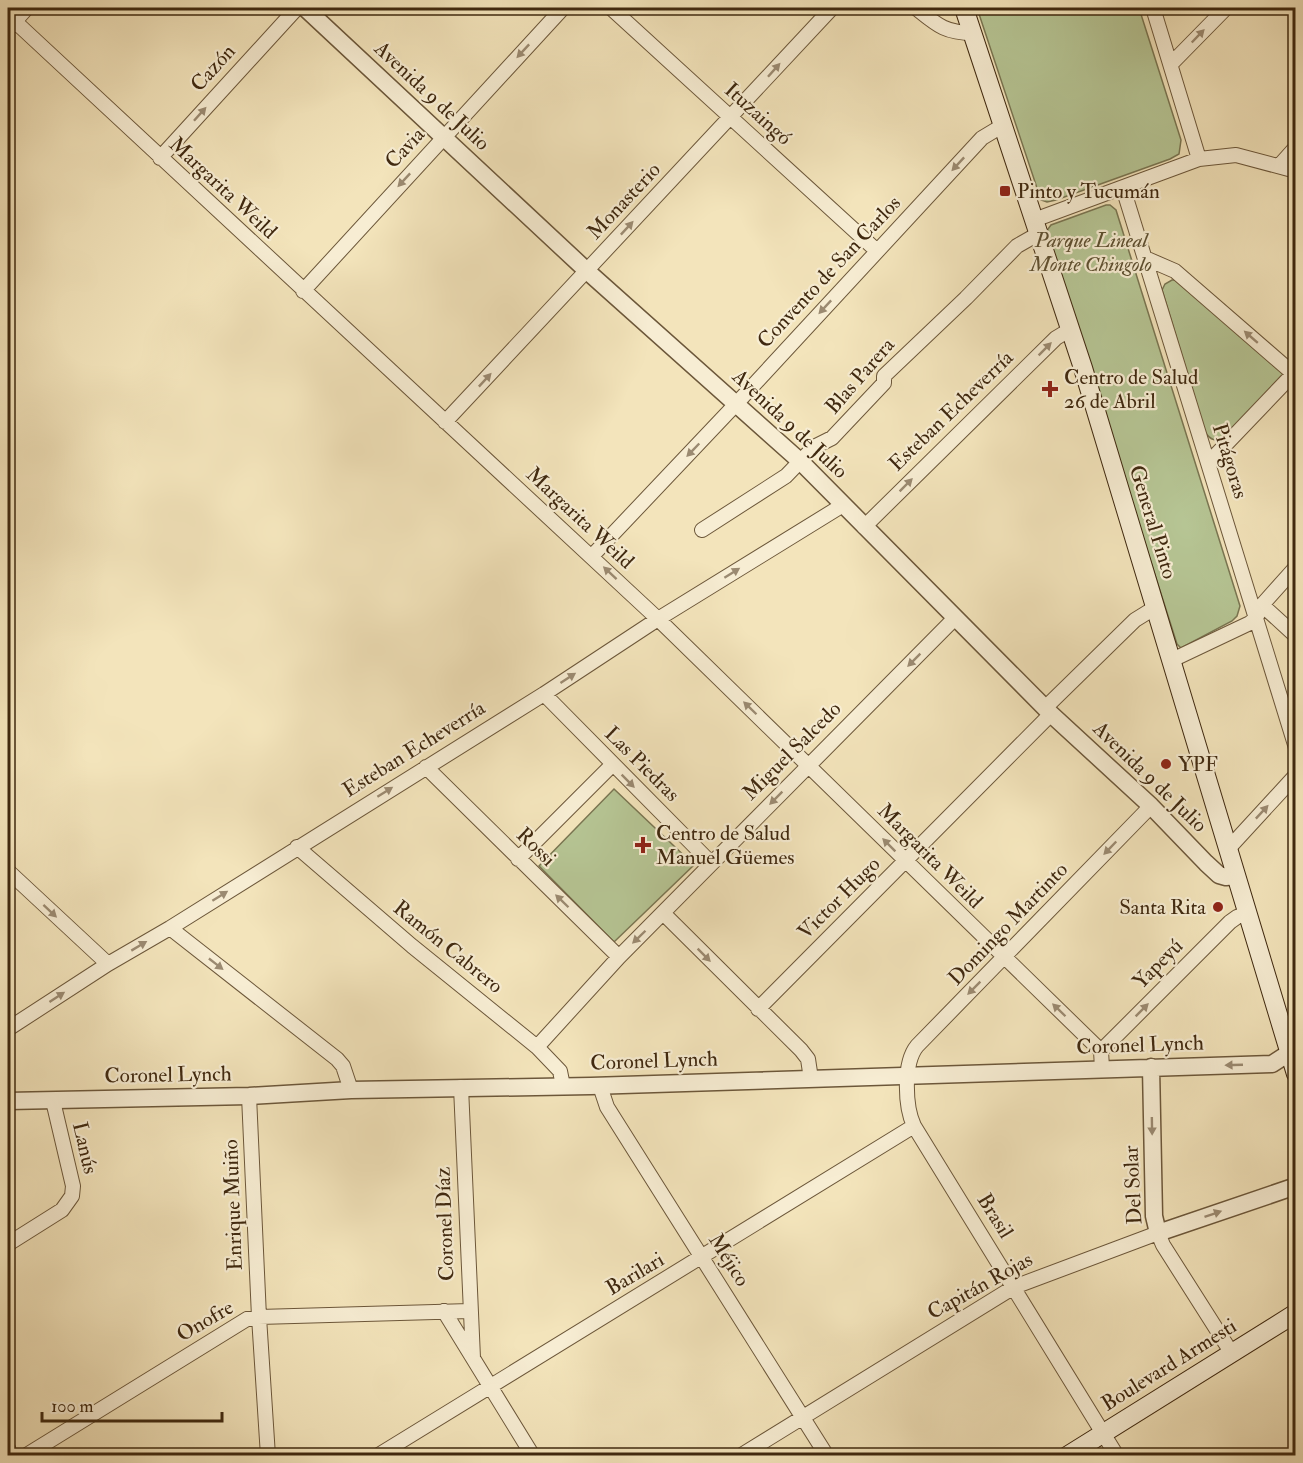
<svg xmlns="http://www.w3.org/2000/svg" width="1303" height="1463" viewBox="0 0 1303 1463" font-family="'IM FELL Double Pica',serif">
	<style>
		.green { fill: #b6c594; stroke: #7a7652; stroke-width: 1.5 }
		.lines { fill: none; stroke-linecap: round; stroke-linejoin: round }
		.minor-casing { stroke: #6c573a; stroke-width: 16 }
		.tertiary-casing { stroke: #6c573a; stroke-width: 19 }
		.secondary-casing { stroke: #3f280f; stroke-width: 20 }
		.minor { stroke: #f7edd3; stroke-width: 14 }
		.tertiary { stroke: #f7edd3; stroke-width: 16 }
		.secondary { stroke: #f7edd3; stroke-width: 18 }
		.oneway { fill: #9b8a71 }
		.poi-dot { fill: #8f2418; stroke: #f7edd3; stroke-width: 2 }
		.labels { text-anchor: middle; dominant-baseline: central; stroke-width: 4.5; stroke-linejoin: round; paint-order: stroke }
		.street-label { font-size: 21px; fill: #3f280f; stroke: #f7edd3 }
		.poi-label { font-size: 21px; fill: #3f280f; stroke: #f7edd3; text-anchor: start }
		.park-label { font-size: 21px; font-style: italic; fill: #5d4f30; stroke: #f7edd3 }
	</style>
	<rect width="100%" height="100%" fill="#f3e4bb"/>
	<filter id="stains"><feTurbulence type="fractalNoise" baseFrequency=".00333" numOctaves="4"/><feColorMatrix values="0 0 0 0 .2 0 0 0 0 .09 0 0 0 0 .02 0 0 0 .5 -.17"/></filter>
	<radialGradient id="worn" r=".72"><stop offset=".6" stop-color="#630" stop-opacity="0"/><stop offset="1" stop-color="#630" stop-opacity=".3"/></radialGradient>
	<!-- green -->
	<path class="green" d="M 977,8 L 1139,8 L 1181,140 L 1179,154 L 1170,159 L 1056,200 L 1047,202 L 1041,200 Z
		M 1106,205 L 1110,205 L 1116,210 L 1240,606 L 1237,616 L 1232,621 L 1181,648 L 1177,644 L 1047,235 L 1048,229 L 1051,225 Z
		M 1172,280 L 1178,280 L 1283,374 L 1225,438 C 1215,441 1211,441 1205,432 L 1162,290 L 1165,284 Z
		M 614,789 L 694,865 L 614,942 L 539,866 Z"/>
	<g class="lines">
		<defs>
			<path id="minor" d="M 611,8 L 877,251
				M 916,8 C 937,25 945,33 973,33
				M 1153,8 L 1199,159
				M 8,15 L 658,619 L 1101,1051 L 1102,1068
				M 8,29 L 27,8
				M 1171,64 L 1226,8
				M 160,158 L 297,8
				M 1279,166 L 1296,147
				M 1123,188 L 1296,748
				M 1034,220 L 1199,159 L 1236,155 L 1296,171
				M 1145,258 L 1175,271 L 1296,376
				M 303,291 L 563,8
				M 445,422 L 832,8
				M 1209,462 L 1296,371
				M 864,527 L 1056,338 L 1071,329
				M 702,530 L 786,476 L 814,447 L 832,438 L 884,383 L 884,376 L 966,298 L 1017,246 L 1038,234
				M 592,556 L 736,404 L 982,138 L 1002,126
				M 1262,605 L 1296,636
				M 1172,660 L 1250,623 L 1256,618 L 1262,605 L 1296,567
				M 544,694 L 711,863
				M 1045,708 L 1135,620 L 1156,607
				M 426,767 L 619,957
				M 297,847 L 412,946 L 537,1047 L 560,1071 L 563,1086
				M 1228,849 L 1296,775
				M 518,859 L 612,765
				M 8,871 L 108,964
				M 663,913 L 801,1050 L 808,1059 L 811,1079
				M 170,928 L 337,1059 L 343,1066 L 351,1090
				M 758,1009 L 1051,714
				M 8,1029 L 108,964 L 170,928 L 544,694 L 658,619 L 843,505
				M 537,1047 L 619,957 L 955,618
				M 1101,1051 L 1230,922 L 1237,917 L 1247,913
				M 600,1086 L 607,1107 L 827,1456
				M 461,1087 L 473,1358
				M 249,1096 L 259,1317 L 268,1456
				M 8,1244 L 62,1210 L 72,1196 L 73,1186 L 53,1101
				M 444,1311 L 533,1456
				M 8,1448 L 10,1456
				M 25,1456 L 247,1319 L 259,1317 L 470,1311
				M 377,1456 L 914,1126
				M 740,1456 L 1014,1287 L 1158,1233 L 1163,1245 L 1231,1352
				M 1117,1456 L 914,1126 C 905,1107 903,1063 917,1046 L 1151,806"/>
			<path id="tertiary" d="M 305,8 L 587,271 L 801,462 L 1051,714 L 1151,806 L 1206,863 L 1219,875 L 1226,877 L 1236,876
				M 1151,1067 L 1154,1216 L 1158,1233 L 1296,1186
				M 8,1101 L 249,1096 L 351,1090 L 591,1086 L 1272,1064 L 1289,1053"/>
			<path id="secondary" d="M 964,8 L 1083,368 L 1296,1074
				M 1067,1456 L 1296,1313"/>
		</defs>
		<!-- minor casing -->
		<use href="#minor" class="minor-casing"/>
		<!-- tertiary casing -->
		<use href="#tertiary" class="tertiary-casing"/>
		<!-- secondary casing -->
		<use href="#secondary" class="secondary-casing"/>
		<!-- minor -->
		<use href="#minor" class="minor"/>
		<!-- tertiary -->
		<use href="#tertiary" class="tertiary"/>
		<!-- secondary -->
		<use href="#secondary" class="secondary"/>
	</g>
	<!-- one-way arrows -->
	<defs><path id="oneway-solid" d="M-6-.8H1V-3.2L6.5 0L1 3.2V.8H-6Z" transform="scale(1.5)"/></defs>
	<g class="oneway">
		<use href="#oneway-solid" transform="translate(1198 36) rotate(-46)"/>
		<use href="#oneway-solid" transform="translate(523 51) rotate(133)"/>
		<use href="#oneway-solid" transform="translate(774 70) rotate(-48)"/>
		<use href="#oneway-solid" transform="translate(200 114) rotate(-48)"/>
		<use href="#oneway-solid" transform="translate(958 164) rotate(133)"/>
		<use href="#oneway-solid" transform="translate(404 180) rotate(133)"/>
		<use href="#oneway-solid" transform="translate(627 228) rotate(-47)"/>
		<use href="#oneway-solid" transform="translate(825 307) rotate(133)"/>
		<use href="#oneway-solid" transform="translate(1251 337) rotate(-139)"/>
		<use href="#oneway-solid" transform="translate(1045 349) rotate(-45)"/>
		<use href="#oneway-solid" transform="translate(485 380) rotate(-47)"/>
		<use href="#oneway-solid" transform="translate(693 450) rotate(134)"/>
		<use href="#oneway-solid" transform="translate(906 485) rotate(-45)"/>
		<use href="#oneway-solid" transform="translate(610 573) rotate(-137)"/>
		<use href="#oneway-solid" transform="translate(732 573) rotate(-32)"/>
		<use href="#oneway-solid" transform="translate(914 660) rotate(135)"/>
		<use href="#oneway-solid" transform="translate(568 678) rotate(-33)"/>
		<use href="#oneway-solid" transform="translate(750 708) rotate(-136)"/>
		<use href="#oneway-solid" transform="translate(628 781) rotate(45)"/>
		<use href="#oneway-solid" transform="translate(385 792) rotate(-32)"/>
		<use href="#oneway-solid" transform="translate(776 798) rotate(135)"/>
		<use href="#oneway-solid" transform="translate(1262 812) rotate(-47)"/>
		<use href="#oneway-solid" transform="translate(889 845) rotate(-135)"/>
		<use href="#oneway-solid" transform="translate(1110 848) rotate(134)"/>
		<use href="#oneway-solid" transform="translate(220 896) rotate(-32)"/>
		<use href="#oneway-solid" transform="translate(562 901) rotate(-136)"/>
		<use href="#oneway-solid" transform="translate(50 911) rotate(43)"/>
		<use href="#oneway-solid" transform="translate(639 937) rotate(136)"/>
		<use href="#oneway-solid" transform="translate(139 946) rotate(-31)"/>
		<use href="#oneway-solid" transform="translate(704 955) rotate(45)"/>
		<use href="#oneway-solid" transform="translate(216 964) rotate(38)"/>
		<use href="#oneway-solid" transform="translate(974 988) rotate(135)"/>
		<use href="#oneway-solid" transform="translate(57 997) rotate(-33)"/>
		<use href="#oneway-solid" transform="translate(1059 1010) rotate(-136)"/>
		<use href="#oneway-solid" transform="translate(1142 1010) rotate(-45)"/>
		<use href="#oneway-solid" transform="translate(1234 1065) rotate(178)"/>
		<use href="#oneway-solid" transform="translate(1152 1126) rotate(89)"/>
		<use href="#oneway-solid" transform="translate(1213 1214) rotate(-19)"/>
	</g>
	<!-- markers -->
	<g class="poi-dot">
		<rect x="999" y="185" width="12" height="12" rx="3"/>
		<path d="M1047 380h6v6h6v6h-6v6h-6v-6h-6v-6h6z"/>
		<circle cx="1166" cy="764" r="6"/>
		<path d="M640 836h6v6h6v6h-6v6h-6v-6h-6v-6h6z"/>
		<circle cx="1218" cy="907" r="6"/>
	</g>
	<g class="labels">
		<!-- street labels -->
		<g class="street-label">
			<text transform="translate(213 68) rotate(-48)">Cazón</text>
			<text transform="translate(432 96) rotate(43)">Avenida 9 de Julio</text>
			<text transform="translate(758 114) rotate(42)">Ituzaingó</text>
			<text transform="translate(405 148) rotate(-47)">Cavia</text>
			<text transform="translate(223 188) rotate(43)">Margarita Weild</text>
			<text transform="translate(624 201) rotate(-47)">Monasterio</text>
			<text transform="translate(829 272) rotate(-47)">Convento de San Carlos</text>
			<text transform="translate(860 376) rotate(-49)">Blas Parera</text>
			<text transform="translate(951 411) rotate(-44)">Esteban Echeverría</text>
			<text transform="translate(790 424) rotate(43)">Avenida 9 de Julio</text>
			<text transform="translate(1230 461) rotate(73)">Pitágoras</text>
			<text transform="translate(580 518) rotate(43)">Margarita Weild</text>
			<text transform="translate(1153 522) rotate(73)">General Pinto</text>
			<text transform="translate(414 749) rotate(-32)">Esteban Echeverría</text>
			<text transform="translate(792 751) rotate(-45)">Miguel Salcedo</text>
			<text transform="translate(642 764) rotate(45)">Las Piedras</text>
			<text transform="translate(1150 777) rotate(44)">Avenida 9 de Julio</text>
			<text transform="translate(536 847) rotate(44)">Rossi</text>
			<text transform="translate(930 856) rotate(45)">Margarita Weild</text>
			<text transform="translate(839 898) rotate(-45)">Victor Hugo</text>
			<text transform="translate(1008 924) rotate(-46)">Domingo Martinto</text>
			<text transform="translate(448 947) rotate(39)">Ramón Cabrero</text>
			<text transform="translate(1158 964) rotate(-45)">Yapeyú</text>
			<text transform="translate(1140 1045) rotate(-2)">Coronel Lynch</text>
			<text transform="translate(654 1061) rotate(-2)">Coronel Lynch</text>
			<text transform="translate(168 1075) rotate(-1)">Coronel Lynch</text>
			<text transform="translate(85 1148) rotate(77)">Lanús</text>
			<text transform="translate(1133 1185) rotate(-93)">Del Solar</text>
			<text transform="translate(233 1205) rotate(-92)">Enrique Muiño</text>
			<text transform="translate(995 1216) rotate(58)">Brasil</text>
			<text transform="translate(445 1224) rotate(-92)">Coronel Díaz</text>
			<text transform="translate(729 1260) rotate(58)">Méjico</text>
			<text transform="translate(635 1274) rotate(-31)">Barilari</text>
			<text transform="translate(980 1286) rotate(-29)">Capitán Rojas</text>
			<text transform="translate(205 1321) rotate(-30)">Onofre</text>
			<text transform="translate(1169 1365) rotate(-32)">Boulevard Armesti</text>
		</g>
		<!-- poi labels -->
		<g class="poi-label">
			<text x="1017" y="191">Pinto y Tucumán</text>
			<text x="1064" y="377">Centro de Salud<tspan x="1064" dy="24">26 de Abril</tspan></text>
			<text x="1178" y="764">YPF</text>
			<text x="656" y="833">Centro de Salud<tspan x="656" dy="24">Manuel Güemes</tspan></text>
			<text x="1206" y="907" text-anchor="end">Santa Rita</text>
		</g>
		<!-- park labels -->
		<g class="park-label">
			<text x="1091" y="240">Parque Lineal<tspan x="1091" dy="24">Monte Chingolo</tspan></text>
		</g>
	</g>
	<!-- margin -->
	<rect width="1303" height="1463" fill="none" stroke="#f3e4bb" stroke-width="30"/>
	<rect x="9" y="9" width="1285" height="1445" fill="none" stroke="#3f280f" stroke-width="3"/>
	<rect x="15" y="15" width="1273" height="1433" fill="none" stroke="#3f280f" stroke-width="1.5"/>
	<!-- scale -->
	<path d="M42 1412v9h180v-9" fill="none" stroke="#3f280f" stroke-width="3"/>
	<text x="51" y="1412" font-size="18" fill="#3f280f" stroke="#f7edd3" stroke-width="4.5" paint-order="stroke">100 m</text>
	<rect width="100%" height="100%" filter="url(#stains)"/>
	<rect width="100%" height="100%" fill="url(#worn)"/>
</svg>
